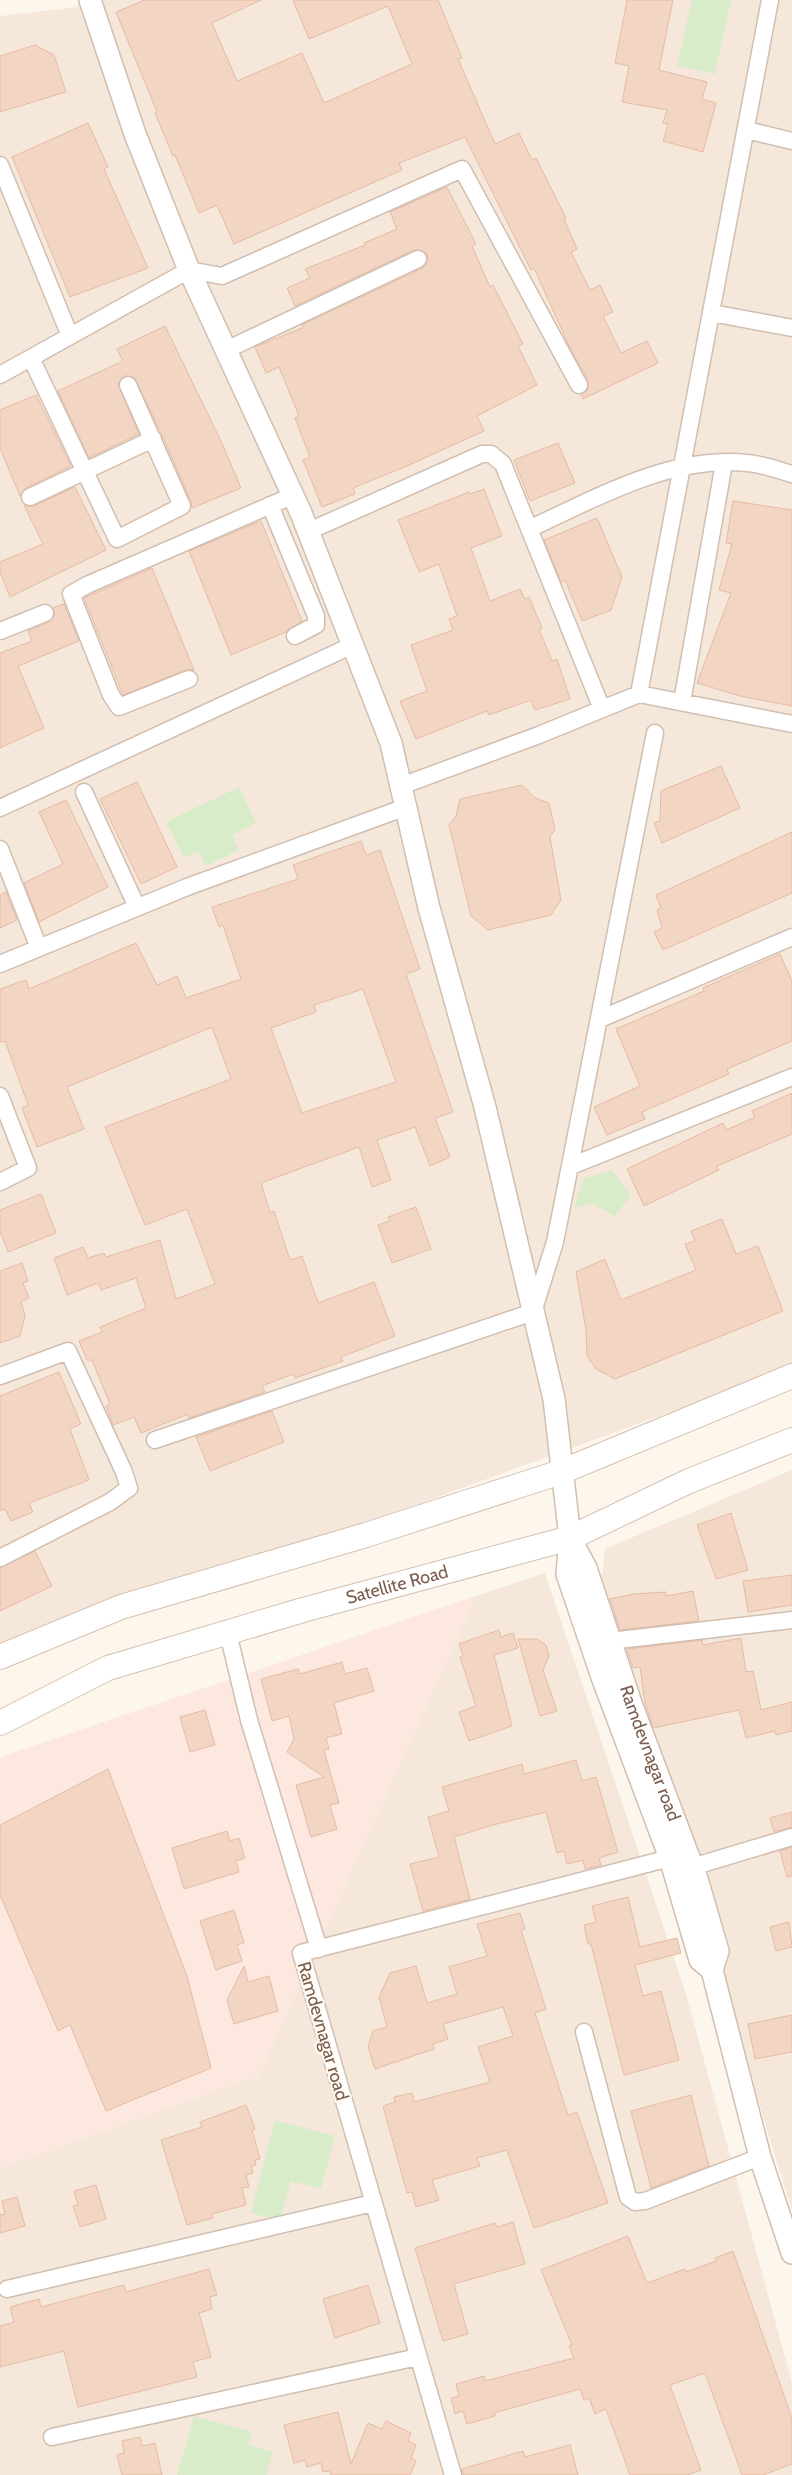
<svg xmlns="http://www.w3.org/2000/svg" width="792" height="2475" viewBox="0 0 792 2475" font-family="Cabin,sans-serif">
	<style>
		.residential { fill: #f5e8da }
		.commercial { fill: #fde8e0 }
		.green { fill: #d8ecc9 }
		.building { fill: #f3d5c3; stroke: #e6bba3; fill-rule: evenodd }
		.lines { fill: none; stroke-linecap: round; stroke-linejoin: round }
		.minor-casing { stroke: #d1beb0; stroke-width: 19 }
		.tertiary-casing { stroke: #d1beb0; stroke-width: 24 }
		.secondary-casing { stroke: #d6c0b0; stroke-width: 26 }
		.minor { stroke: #fff; stroke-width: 16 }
		.tertiary { stroke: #fff; stroke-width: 21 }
		.secondary { stroke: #fff; stroke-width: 24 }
		.labels { text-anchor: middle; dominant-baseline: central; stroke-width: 4.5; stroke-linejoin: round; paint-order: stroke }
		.street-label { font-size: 18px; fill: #7a5c4d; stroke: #fffaf3 }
	</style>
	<rect width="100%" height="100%" fill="#fdf6ec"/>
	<!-- residential -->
	<path class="residential" d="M 90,0 L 792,0 L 792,1364 L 747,1384 L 0,1657 L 0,16 L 71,8 Z
		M 792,1470 L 792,2211 L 601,1587 L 605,1549 Z
		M 545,1573 L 686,1994 L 792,2383 L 792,2475 L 0,2475 L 0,2168 L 259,2075 L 476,1596 Z"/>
	<!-- commercial -->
	<path class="commercial" d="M 476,1596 L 259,2075 L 0,2168 L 0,1757 Z"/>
	<!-- green -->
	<path class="green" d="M 692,0 L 731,0 L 715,74 L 677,66 Z
		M 239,787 L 256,823 L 232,835 L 239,850 L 206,866 L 198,851 L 184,858 L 166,822 Z
		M 612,1170 L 631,1195 L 615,1216 L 591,1203 L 574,1208 L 583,1179 Z
		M 275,2120 L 335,2136 L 321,2189 L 291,2181 L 280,2220 L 251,2213 Z
		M 194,2416 L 252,2432 L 248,2445 L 273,2452 L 266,2475 L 177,2475 Z"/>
	<!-- building -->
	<path class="building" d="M 145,0 L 261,0 L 212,23 L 237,81 L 302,53 L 324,103 L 412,64 L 388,6 L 309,39 L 293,0 L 438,0 L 462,58 L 458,59 L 495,144 L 519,133 L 532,160 L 536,158 L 566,218 L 564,219 L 577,249 L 571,252 L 590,290 L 600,285 L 613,312 L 603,316 L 621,353 L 647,341 L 658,363 L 583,399 L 581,394 L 588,390 L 588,380 L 570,348 L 534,268 L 531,270 L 465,137 L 399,163 L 402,170 L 234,244 L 217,205 L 199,213 L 175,155 L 173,156 L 155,113 L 157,112 L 116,12 Z
		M 627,0 L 673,0 L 659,70 L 707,82 L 702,99 L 716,103 L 703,152 L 663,141 L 668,124 L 663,123 L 667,110 L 622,102 L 629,66 L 615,63 Z
		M 35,45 L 54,55 L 66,92 L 0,112 L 0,56 Z
		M 88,123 L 108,167 L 104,169 L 148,268 L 70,297 L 12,157 Z
		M 447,187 L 476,244 L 472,246 L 490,287 L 493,285 L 523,344 L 518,346 L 537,385 L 477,416 L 484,431 L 407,466 L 353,488 L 355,494 L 322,507 L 303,460 L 310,457 L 295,418 L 299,416 L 279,367 L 266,373 L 255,347 L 302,328 L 303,324 L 423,268 L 428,260 L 427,254 L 423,251 L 414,250 L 295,306 L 287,288 L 310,278 L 305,269 L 365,245 L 364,243 L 397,229 L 390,212 Z
		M 165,326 L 221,441 L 241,488 L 192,508 L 191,502 L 162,435 L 134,377 L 124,376 L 118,384 L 139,434 L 89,458 L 58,391 L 123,361 L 117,349 Z
		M 36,395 L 71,466 L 26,488 L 20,496 L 0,448 L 0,410 Z
		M 558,443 L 575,483 L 530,501 L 514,460 Z
		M 75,487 L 106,550 L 10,597 L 0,572 L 0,562 L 43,544 L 24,505 L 34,506 Z
		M 484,489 L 502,536 L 471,548 L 490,601 L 520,589 L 525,599 L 529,597 L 542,628 L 539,629 L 552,661 L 557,659 L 570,699 L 535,710 L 531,700 L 489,715 L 487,711 L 416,739 L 400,701 L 427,691 L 411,645 L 453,630 L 449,619 L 457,616 L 439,564 L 419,572 L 398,520 L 469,492 L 470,494 Z
		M 733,501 L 792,510 L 792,706 L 740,696 L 697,683 L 731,593 L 719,590 L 732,544 L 726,543 Z
		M 597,518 L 622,577 L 611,610 L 582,621 L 565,580 L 561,582 L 544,540 Z
		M 261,521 L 302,621 L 286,632 L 231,655 L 189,551 Z
		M 152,568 L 194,670 L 185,670 L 123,695 L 84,598 Z
		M 64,604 L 79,641 L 18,666 L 44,728 L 0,748 L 0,653 L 32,641 L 28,631 L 49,622 L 55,615 L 53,608 Z
		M 721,766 L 740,808 L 662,843 L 654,823 L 660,821 L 661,791 Z
		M 137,782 L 177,867 L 141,884 L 100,799 Z
		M 522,785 L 535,798 L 549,803 L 555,830 L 550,837 L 561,900 L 551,915 L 488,930 L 471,916 L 449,825 L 456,816 L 460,799 Z
		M 66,800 L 108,887 L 39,922 L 24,883 L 63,864 L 39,812 Z
		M 792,832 L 792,893 L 663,950 L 654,932 L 662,928 L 657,910 L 661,908 L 656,895 Z
		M 361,841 L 366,855 L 380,850 L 420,969 L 406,974 L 453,1112 L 435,1118 L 450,1157 L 430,1166 L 415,1127 L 377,1140 L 391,1180 L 372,1187 L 359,1147 L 261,1183 L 270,1213 L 274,1211 L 290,1260 L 302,1256 L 318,1303 L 374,1282 L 395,1336 L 341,1357 L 343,1361 L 295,1378 L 293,1374 L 262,1386 L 265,1392 L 189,1418 L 188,1414 L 141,1433 L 134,1417 L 113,1425 L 106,1406 L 110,1404 L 92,1360 L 87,1360 L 79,1341 L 102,1332 L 100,1327 L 146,1308 L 136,1278 L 101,1290 L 98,1283 L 67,1295 L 54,1258 L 83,1247 L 88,1258 L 104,1253 L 106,1257 L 160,1240 L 176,1299 L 215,1284 L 187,1209 L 145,1225 L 105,1127 L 231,1079 L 212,1027 L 67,1087 L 84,1129 L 37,1147 L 22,1108 L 28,1105 L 5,1041 L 0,1042 L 0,989 L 26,980 L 29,989 L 136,943 L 157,985 L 177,976 L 186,998 L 241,979 L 223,925 L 219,927 L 212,907 L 298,879 L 293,865 ZM 363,989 L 396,1082 L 302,1113 L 271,1028 L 316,1012 L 314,1005 Z
		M 6,892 L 17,920 L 0,928 L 0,895 Z
		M 780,954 L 792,981 L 792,1041 L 727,1069 L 729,1074 L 642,1112 L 645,1119 L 607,1135 L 594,1107 L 640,1086 L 616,1029 L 704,991 L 703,988 Z
		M 792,1093 L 792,1134 L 717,1166 L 719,1170 L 644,1206 L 627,1169 L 723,1123 L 726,1130 L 755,1117 L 752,1111 Z
		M 41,1194 L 56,1233 L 8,1252 L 0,1231 L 0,1210 Z
		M 416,1207 L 431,1249 L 392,1263 L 378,1225 L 390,1221 L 388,1217 Z
		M 722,1219 L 736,1254 L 758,1246 L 783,1311 L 615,1379 L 596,1369 L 587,1356 L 586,1330 L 576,1272 L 605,1259 L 621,1300 L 696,1270 L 685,1244 L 695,1241 L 691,1231 Z
		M 22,1263 L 28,1281 L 23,1283 L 29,1298 L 21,1302 L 25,1315 L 20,1336 L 0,1343 L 0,1271 Z
		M 59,1372 L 81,1424 L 70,1429 L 89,1480 L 29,1503 L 33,1512 L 11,1521 L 5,1509 L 0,1511 L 0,1396 Z
		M 272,1411 L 284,1442 L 210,1471 L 196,1437 Z
		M 731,1513 L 748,1570 L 716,1579 L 697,1525 Z
		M 35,1551 L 52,1586 L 0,1611 L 0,1568 Z
		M 792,1575 L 792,1605 L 748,1612 L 743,1581 Z
		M 693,1591 L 699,1621 L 620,1630 L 610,1599 L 634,1594 L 666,1592 L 666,1596 Z
		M 499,1630 L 501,1637 L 513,1633 L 518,1648 L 494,1655 L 512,1726 L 469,1741 L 459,1712 L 476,1706 L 460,1657 L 463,1656 L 459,1644 Z
		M 741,1638 L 746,1672 L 753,1671 L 761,1710 L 792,1702 L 792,1731 L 776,1735 L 775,1731 L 746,1738 L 739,1710 L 653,1728 L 645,1702 L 640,1667 L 633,1668 L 627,1649 L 702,1640 L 703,1645 Z
		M 518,1639 L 537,1639 L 546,1645 L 549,1656 L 543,1670 L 557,1711 L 540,1716 Z
		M 342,1662 L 345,1674 L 367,1668 L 374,1691 L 334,1703 L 342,1734 L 326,1738 L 329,1749 L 324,1750 L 339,1803 L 330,1805 L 337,1829 L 311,1837 L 296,1785 L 324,1777 L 287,1752 L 294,1739 L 289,1716 L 272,1721 L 261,1679 L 298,1669 L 300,1674 Z
		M 205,1710 L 215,1745 L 190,1752 L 180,1717 Z
		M 576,1760 L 582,1781 L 596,1777 L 618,1852 L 599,1858 L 601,1865 L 585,1869 L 583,1860 L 567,1864 L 564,1851 L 557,1853 L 546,1812 L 493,1825 L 454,1837 L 470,1899 L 423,1911 L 410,1864 L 439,1857 L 428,1817 L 449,1811 L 442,1787 L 522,1764 L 524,1774 Z
		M 108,1769 L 187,1976 L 211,2068 L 106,2111 L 70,2025 L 58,2031 L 0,1895 L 0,1825 Z
		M 792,1812 L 792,1827 L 774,1832 L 770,1818 Z
		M 227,1831 L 230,1841 L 239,1838 L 245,1858 L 236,1861 L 239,1872 L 184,1889 L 172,1848 Z
		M 792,1847 L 792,1876 L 787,1877 L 780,1851 Z
		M 628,1897 L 640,1947 L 677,1938 L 681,1953 L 635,1965 L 643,1996 L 661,1991 L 679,2060 L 624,2075 L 591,1944 L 588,1944 L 584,1925 L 596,1922 L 592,1906 Z
		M 234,1910 L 244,1943 L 237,1945 L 242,1961 L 216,1970 L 200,1921 Z
		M 520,1913 L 525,1929 L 521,1930 L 546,2009 L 535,2013 L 568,2115 L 577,2112 L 608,2203 L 534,2228 L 507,2150 L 477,2158 L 480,2166 L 432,2180 L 439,2200 L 416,2207 L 412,2192 L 407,2193 L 383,2106 L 395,2102 L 394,2097 L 412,2093 L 414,2102 L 490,2082 L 478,2047 L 513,2036 L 503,2007 L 443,2024 L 448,2039 L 433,2044 L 434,2049 L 375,2069 L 368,2047 L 373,2031 L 387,2027 L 379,1997 L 390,1973 L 416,1966 L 427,2003 L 457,1994 L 449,1967 L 487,1956 L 477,1924 Z
		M 789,1922 L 792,1947 L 776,1951 L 770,1927 Z
		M 244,1966 L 248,1982 L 269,1976 L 278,2011 L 234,2024 L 227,2000 Z
		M 792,2015 L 792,2052 L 755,2059 L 748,2024 Z
		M 691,2095 L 709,2166 L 651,2188 L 631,2111 Z
		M 246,2105 L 255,2129 L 252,2130 L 260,2159 L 255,2160 L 256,2165 L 251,2166 L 253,2173 L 246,2175 L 249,2187 L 242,2188 L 246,2205 L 212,2214 L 213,2218 L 187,2225 L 161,2140 L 202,2127 L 200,2122 Z
		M 96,2185 L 106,2219 L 80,2227 L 73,2206 L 78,2205 L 74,2191 Z
		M 17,2197 L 25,2226 L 0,2233 L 0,2215 L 5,2214 L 2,2201 Z
		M 513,2222 L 525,2264 L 454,2284 L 468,2334 L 443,2341 L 415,2248 L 495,2223 L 497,2227 Z
		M 628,2236 L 647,2283 L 685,2269 L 686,2272 L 716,2261 L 715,2258 L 733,2251 L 792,2418 L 792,2464 L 763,2475 L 742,2475 L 705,2373 L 670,2385 L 701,2470 L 687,2475 L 630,2475 L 606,2409 L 595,2414 L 589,2398 L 584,2400 L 580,2389 L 494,2413 L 495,2416 L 467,2424 L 463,2411 L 455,2414 L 451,2398 L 459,2396 L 456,2384 L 484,2376 L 485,2381 L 574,2358 L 569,2346 L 572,2345 L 541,2270 Z
		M 209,2269 L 217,2295 L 210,2297 L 212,2309 L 199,2313 L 211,2357 L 193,2362 L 197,2377 L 78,2407 L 64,2351 L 0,2367 L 0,2326 L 14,2322 L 10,2307 L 39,2299 L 41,2307 L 124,2285 L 126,2292 Z
		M 368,2285 L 380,2323 L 335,2338 L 323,2299 Z
		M 338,2412 L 351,2464 L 368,2423 L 382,2429 L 386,2421 L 411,2433 L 408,2441 L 416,2445 L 411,2458 L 416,2461 L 410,2475 L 331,2475 L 330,2471 L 323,2472 L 321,2463 L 307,2467 L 305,2460 L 294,2463 L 284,2425 Z
		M 140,2437 L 142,2446 L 155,2443 L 162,2475 L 122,2475 L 117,2455 L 124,2453 L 122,2441 Z
		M 570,2445 L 578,2475 L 463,2475 L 462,2469 L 523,2451 L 525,2457 Z"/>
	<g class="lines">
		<defs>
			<path id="minor" d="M 747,130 L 792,141
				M 0,165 L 70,336
				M 712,313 L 792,328
				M 226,350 L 418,259
				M 31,358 L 117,539 L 182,506 L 128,385
				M 0,375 L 189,270 L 222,276 L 462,169 L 579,385
				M 30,497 L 153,439
				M 270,505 L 316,616 L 316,625 L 295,636
				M 529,529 C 596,498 671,455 747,463 C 762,464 778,470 792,474
				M 309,531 L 482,454 L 491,454 L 503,464 L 602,709
				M 0,631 L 45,613
				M 189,679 L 119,707 L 111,695 L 71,594 L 87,585 L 294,495
				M 639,694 L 770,0
				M 682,702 L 724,463
				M 401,786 L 539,735 L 639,694 L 792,724
				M 84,792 L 137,907
				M 0,808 L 353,645
				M 0,849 L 39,948
				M 0,964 L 187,887 L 406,807
				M 600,1019 L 792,937
				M 0,1096 L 28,1168 L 0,1182
				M 571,1166 L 792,1077
				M 0,1376 L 68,1351 L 124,1472 L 129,1488 L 110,1502 L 0,1558
				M 155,1440 L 533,1312 L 555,1242 L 655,733
				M 228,1633 L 249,1720 L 319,1949
				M 610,1641 L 792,1620
				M 692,1867 L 792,1837
				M 584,2032 L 628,2197 L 635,2202 L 645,2201 L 760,2157
				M 7,2289 L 373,2203
				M 52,2437 L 418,2357
				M 453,2475 L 301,1953 L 670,1858"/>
			<g id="tertiary">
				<path d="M 90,0 L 135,134 L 189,270 L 301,513 L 391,743 L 429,908 L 485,1107 L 554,1399 L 570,1538 L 567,1574 L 602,1677 L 670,1858 L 700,1960 L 712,1970"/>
				<path id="s1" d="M 570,1538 L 586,1568 L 632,1706 L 697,1879 L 718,1951 L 712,1970 L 760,2157 L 792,2253"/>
			</g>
			<g id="secondary">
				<path d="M 0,1657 L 121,1607 L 366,1535 L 561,1472 L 792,1376"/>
				<path id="s2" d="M 0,1723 L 108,1668 L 303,1610 L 570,1538 L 689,1481 L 792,1440"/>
			</g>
		</defs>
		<!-- minor casing -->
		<use href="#minor" class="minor-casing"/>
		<!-- tertiary casing -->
		<use href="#tertiary" class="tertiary-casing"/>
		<!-- secondary casing -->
		<use href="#secondary" class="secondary-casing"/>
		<!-- minor -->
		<use href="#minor" class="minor"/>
		<!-- tertiary -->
		<use href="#tertiary" class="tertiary"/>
		<!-- secondary -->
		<use href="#secondary" class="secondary"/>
	</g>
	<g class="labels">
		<!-- street labels -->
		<g class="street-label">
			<text stroke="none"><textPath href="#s2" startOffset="422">Satellite Road</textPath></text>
			<text stroke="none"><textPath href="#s1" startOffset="230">Ramdevnagar road</textPath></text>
			<text transform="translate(323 2031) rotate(74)">Ramdevnagar road</text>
		</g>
	</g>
</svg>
